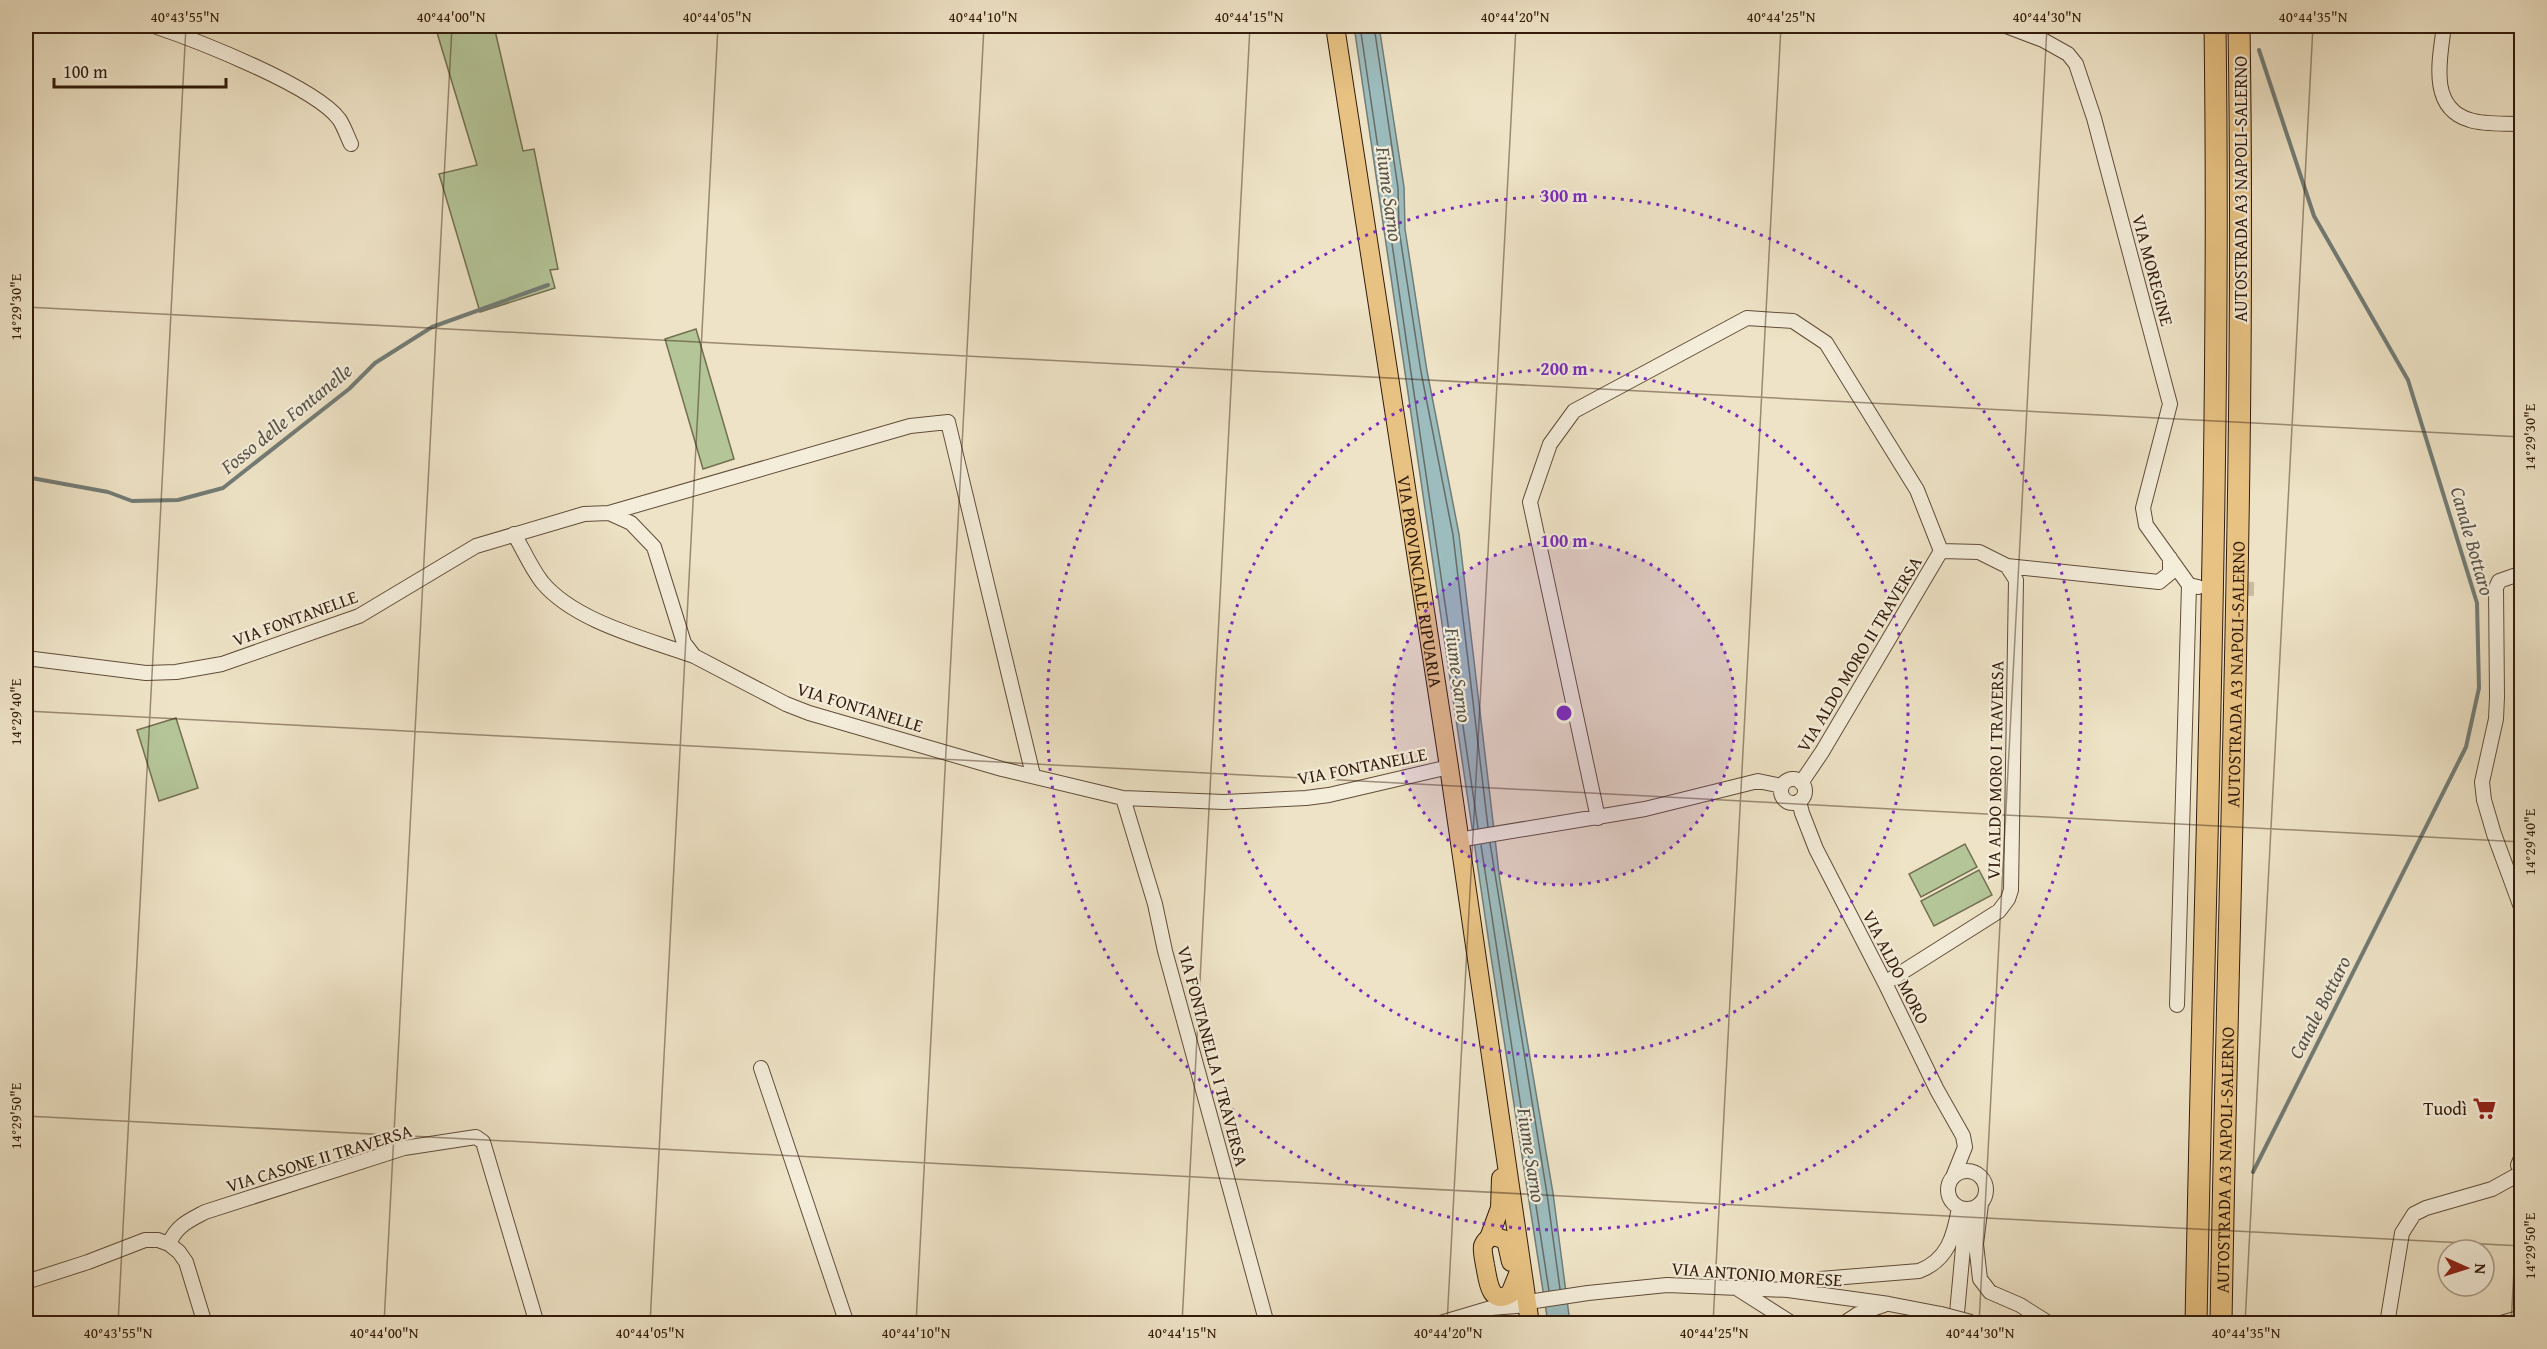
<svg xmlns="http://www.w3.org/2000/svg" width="2547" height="1349" viewBox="0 0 2547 1349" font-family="'Gentium Book Plus',serif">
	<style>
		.green { fill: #b4c598; stroke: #737051; stroke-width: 1.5 }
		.water { fill: #9cbcbe; stroke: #727c76; stroke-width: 1.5 }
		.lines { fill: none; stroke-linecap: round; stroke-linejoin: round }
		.shore { stroke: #676c64; stroke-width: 1.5 }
		.stream { stroke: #727c76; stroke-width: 4 }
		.minor-tunnel { stroke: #c8bba0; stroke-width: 14; stroke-dasharray: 14 7; stroke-linecap: butt }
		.minor-casing { stroke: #614d39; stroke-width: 16 }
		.major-casing { stroke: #321b0a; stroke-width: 20 }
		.highway-casing { stroke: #321b0a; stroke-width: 23 }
		.minor { stroke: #f4edda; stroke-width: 14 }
		.major { stroke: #e7c283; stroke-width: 18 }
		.highway { stroke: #e7c283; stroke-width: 21 }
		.minor-bridge-casing { stroke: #614d39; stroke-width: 16; stroke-linecap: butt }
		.minor-bridge { stroke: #f4edda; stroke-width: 14 }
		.ticks { fill: none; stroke: #321b0a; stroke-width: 1.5; stroke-opacity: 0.45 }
		.ring { fill: none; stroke: #7b2cbf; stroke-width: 3; stroke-dasharray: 3 6 }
		.labels { text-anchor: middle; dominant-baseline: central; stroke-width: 4.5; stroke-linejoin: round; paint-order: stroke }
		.street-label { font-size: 18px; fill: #321b0a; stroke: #f4edda }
		.poi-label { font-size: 18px; fill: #321b0a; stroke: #f4edda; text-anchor: end }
		.water-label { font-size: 20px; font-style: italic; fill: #575349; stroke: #f4edda }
		.centre { fill: #7b2cbf; stroke: #f4edda; stroke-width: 3 }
		.ring-label { font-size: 18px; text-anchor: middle; font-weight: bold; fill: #7b2cbf; stroke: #f4edda; stroke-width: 4.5; stroke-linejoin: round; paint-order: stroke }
		.neatline { fill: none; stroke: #321b0a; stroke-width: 2 }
		.ticks-label { font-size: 15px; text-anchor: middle; fill: #321b0a }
	</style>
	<rect width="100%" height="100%" fill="#eee3c6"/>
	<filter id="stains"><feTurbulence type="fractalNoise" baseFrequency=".00333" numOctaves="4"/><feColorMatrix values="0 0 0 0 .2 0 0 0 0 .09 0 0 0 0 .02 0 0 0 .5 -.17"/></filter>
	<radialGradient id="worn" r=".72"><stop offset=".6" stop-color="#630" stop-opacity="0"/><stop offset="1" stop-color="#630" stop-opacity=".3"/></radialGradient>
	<!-- green -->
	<path class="green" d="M 435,26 L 494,26 L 523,151 L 534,149 L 558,269 L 550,270 L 555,288 L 480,312 L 439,174 L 477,165 Z
		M 696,329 L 734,459 L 703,469 L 665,339 Z
		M 176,718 L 198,788 L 159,801 L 137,730 Z
		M 1965,844 L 1977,867 L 1921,897 L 1909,874 Z
		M 1979,870 L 1992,895 L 1934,926 L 1921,901 Z"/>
	<!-- water -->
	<path class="water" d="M 1354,26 L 1379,26 L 1404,187 L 1405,229 L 1427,371 L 1459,534 L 1500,881 L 1553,1193 L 1570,1323 L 1548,1323 L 1490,950 Z"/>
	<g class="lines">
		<!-- shore -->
		<path class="shore" d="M 1360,26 L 1478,828
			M 1374,26 L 1398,188 L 1399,230 L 1421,372 L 1453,535 L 1488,827
			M 1490,843 L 1547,1194 L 1560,1289
			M 1481,845 L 1549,1291"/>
		<!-- stream -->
		<path class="stream" d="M 26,477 L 108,492 L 132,501 L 178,500 L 223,488 L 349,389 L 375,363 L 432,327 L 548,285
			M 2253,1172 L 2466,747 L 2479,688 L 2477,603 L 2408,380 L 2314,216 L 2259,50"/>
		<!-- minor-tunnel -->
		<path class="minor-tunnel" d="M 2205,588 L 2254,589"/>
		<defs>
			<path id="minor" d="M 154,26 C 196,40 314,86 339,119 C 344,126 347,136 351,144
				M 2006,26 L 2043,40 L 2068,54 L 2076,64 L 2094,118 L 2170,404 L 2143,508 L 2146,525 L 2189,585 L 2198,587
				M 2444,26 C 2440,58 2428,108 2470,120 C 2485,125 2505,123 2522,124
				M 609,513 L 910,426 L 948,422 L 1033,775
				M 514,534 C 523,549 531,568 542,582 C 575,622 647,639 694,656
				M 1941,551 L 1979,552 L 2007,566 L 2159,582 L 2170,573 L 2170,558
				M 2522,573 L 2499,581 L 2496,588 L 2497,697 L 2496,719 L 2482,782 L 2484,800 L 2494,834 L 2522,910
				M 26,658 L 146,673 L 176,672 L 222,664 L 359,616 L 476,546 L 584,514 L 609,513 L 631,523 L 654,547 L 684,643 L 694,656 L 786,704 L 809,713 L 1002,769 L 1123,798 L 1224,802 L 1306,798 L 1329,795 L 1449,767
				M1781 791a12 12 0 1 1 24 0a12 12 0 1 1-24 0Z
				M 1123,798 L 1155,904 L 1165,951 L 1267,1324
				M 1799,801 L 1802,813 L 1816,849 L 1885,983 L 1937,1090 L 1963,1136 L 1965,1147 L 1953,1177
				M 1598,818 L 1530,502 L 1550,444 L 1574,411 L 1747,318 L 1793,321 L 1826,343 L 1917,490 L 1941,551 L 1822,752 L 1801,783
				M 1458,840 L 1645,809 L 1758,781 L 1782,786
				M 1885,983 L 1999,911 L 2008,899 L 2011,890 L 2016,580 L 2007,566
				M 2177,1005 L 2189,585
				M 761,1068 L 847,1324
				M 2522,1156 L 2518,1165 L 2522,1174
				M1948 1190a19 19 0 1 1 38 0a19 19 0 1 1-38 0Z
				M 1981,1204 L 1976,1244 L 1980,1279 L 1990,1292 L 2020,1305 L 2050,1324
				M 169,1244 C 176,1226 188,1221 205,1212 L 404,1148 L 476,1137 L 483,1142 L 537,1324
				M 26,1282 L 88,1262 L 145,1240 L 158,1240 L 169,1244 L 179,1252 L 186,1262 L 205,1324
				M 1738,1289 L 1793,1324
				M 1791,1289 L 1820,1279 L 1919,1271 C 1948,1260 1954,1236 1959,1208
				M 1437,1324 L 1491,1308 L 1529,1305 L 1535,1301 L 1588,1293 L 1667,1285 L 1788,1290 L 1889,1304 L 1941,1314
				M 1843,1324 L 1858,1314 L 1884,1305
				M 1956,1324 L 1966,1215
				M 2387,1324 L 2402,1233 L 2414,1214 L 2426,1208 L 2492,1189 L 2521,1173
				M 2498,1324 L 2522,1317"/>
			<g id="major">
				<path id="s1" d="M 1335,26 L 1449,767 L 1530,1324"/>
				<path d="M 1489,1238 L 1500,1208 L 1501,1178"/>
				<path d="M 1511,1262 L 1506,1240 L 1493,1236 C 1489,1238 1485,1240 1483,1246 C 1482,1251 1484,1259 1485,1265 C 1488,1279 1489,1306 1510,1294 L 1521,1267"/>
			</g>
			<g id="highway">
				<path d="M 2196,1324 C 2204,891 2221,458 2215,26"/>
				<path id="s2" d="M 2221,1324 C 2228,891 2246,458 2239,26"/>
			</g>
		</defs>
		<!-- minor casing -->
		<use href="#minor" class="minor-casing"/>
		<!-- major casing -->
		<use href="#major" class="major-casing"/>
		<!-- highway casing -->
		<use href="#highway" class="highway-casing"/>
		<!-- minor -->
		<use href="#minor" class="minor"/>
		<!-- major -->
		<use href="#major" class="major"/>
		<!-- highway -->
		<use href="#highway" class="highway"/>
		<defs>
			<path id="minor-bridge" d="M 1941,1314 L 1971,1322"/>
		</defs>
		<!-- minor-bridge casing -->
		<use href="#minor-bridge" class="minor-bridge-casing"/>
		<!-- minor-bridge -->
		<use href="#minor-bridge" class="minor-bridge"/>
	</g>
	<!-- ticks -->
	<path class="ticks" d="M 2382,26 L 2522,33M 26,307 L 2522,437M 26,711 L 2522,842M 26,1116 L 2522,1246M 118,1324 L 186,26M 384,1324 L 452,26M 650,1324 L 718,26M 916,1324 L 984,26M 1182,1324 L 1250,26M 1447,1324 L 1516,26M 1713,1324 L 1781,26M 1979,1324 L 2047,26M 2245,1324 L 2313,26M 2511,1324 L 2522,1128"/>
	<!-- distance rings -->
	<circle cx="1564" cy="713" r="172" fill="#7b2cbf" fill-opacity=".12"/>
	<g class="ring">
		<circle cx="1564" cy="713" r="172"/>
		<circle cx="1564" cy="713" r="344"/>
		<circle cx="1564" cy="713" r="517"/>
	</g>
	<!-- icons -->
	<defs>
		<symbol id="supermarket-bare" viewBox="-9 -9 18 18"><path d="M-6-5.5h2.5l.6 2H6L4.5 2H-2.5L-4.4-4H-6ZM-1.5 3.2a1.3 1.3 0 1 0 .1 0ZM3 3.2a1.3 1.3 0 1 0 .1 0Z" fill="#8f2418" stroke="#f4edda" stroke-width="2.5" paint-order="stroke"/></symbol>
	</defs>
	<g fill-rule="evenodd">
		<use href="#supermarket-bare" x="2468" y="1092" width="33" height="33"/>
	</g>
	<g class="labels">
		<!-- street labels -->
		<g class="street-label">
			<text transform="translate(2240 189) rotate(-90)">AUTOSTRADA A3 NAPOLI-SALERNO</text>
			<text transform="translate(2153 270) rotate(75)">VIA MOREGINE</text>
			<text stroke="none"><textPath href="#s1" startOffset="562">VIA PROVINCIALE RIPUARIA</textPath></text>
			<text transform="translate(295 618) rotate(-20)">VIA FONTANELLE</text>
			<text transform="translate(1859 654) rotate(-59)">VIA ALDO MORO II TRAVERSA</text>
			<text stroke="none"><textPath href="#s2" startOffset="650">AUTOSTRADA A3 NAPOLI-SALERNO</textPath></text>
			<text transform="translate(860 707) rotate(17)">VIA FONTANELLE</text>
			<text transform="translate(1362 766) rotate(-11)">VIA FONTANELLE</text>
			<text transform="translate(1995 770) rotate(-89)">VIA ALDO MORO I TRAVERSA</text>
			<text transform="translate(1896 967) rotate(63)">VIA ALDO MORO</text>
			<text transform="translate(1213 1056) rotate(75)">VIA FONTANELLA I TRAVERSA</text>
			<text transform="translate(319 1158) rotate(-17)">VIA CASONE II TRAVERSA</text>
			<text stroke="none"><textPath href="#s2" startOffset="164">AUTOSTRADA A3 NAPOLI-SALERNO</textPath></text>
			<text transform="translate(1757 1274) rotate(4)">VIA ANTONIO MORESE</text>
		</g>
		<!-- poi labels -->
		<g class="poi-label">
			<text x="2467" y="1108">Tuodì</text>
		</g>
		<!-- water labels -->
		<g class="water-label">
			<text transform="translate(1390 194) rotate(82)">Fiume Sarno</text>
			<text transform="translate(286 418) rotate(-39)">Fosso delle Fontanelle</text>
			<text transform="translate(2473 541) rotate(74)">Canale Bottaro</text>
			<text transform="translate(1459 675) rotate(82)">Fiume Sarno</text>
			<text transform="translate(2319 1007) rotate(-63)">Canale Bottaro</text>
			<text transform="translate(1532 1155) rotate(81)">Fiume Sarno</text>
		</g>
	</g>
	<circle cx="1564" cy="713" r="9" class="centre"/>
	<g class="ring-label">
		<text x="1564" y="202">300 m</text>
		<text x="1564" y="375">200 m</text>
		<text x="1564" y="547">100 m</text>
	</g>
	<!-- margin -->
	<rect width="2547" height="1349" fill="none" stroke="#eee3c6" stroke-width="66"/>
	<!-- north arrow -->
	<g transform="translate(2466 1268) rotate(93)"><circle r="28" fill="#f4edda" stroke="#a69987" stroke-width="1.5"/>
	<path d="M0-4.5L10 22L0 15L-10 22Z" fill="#8f2418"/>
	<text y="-9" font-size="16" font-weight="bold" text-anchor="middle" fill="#321b0a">N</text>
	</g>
	<!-- scale -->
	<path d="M54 78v9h172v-9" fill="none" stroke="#321b0a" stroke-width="3"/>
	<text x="63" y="78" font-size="18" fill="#321b0a" stroke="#f4edda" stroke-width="4.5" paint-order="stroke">100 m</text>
	<rect x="33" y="33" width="2481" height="1283" class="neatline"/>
	<g class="ticks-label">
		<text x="185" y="22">40°43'55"N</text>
		<text x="451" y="22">40°44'00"N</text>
		<text x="717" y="22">40°44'05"N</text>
		<text x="983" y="22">40°44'10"N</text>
		<text x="1249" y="22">40°44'15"N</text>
		<text x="1515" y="22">40°44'20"N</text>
		<text x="1781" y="22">40°44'25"N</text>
		<text x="2047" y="22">40°44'30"N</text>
		<text x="2313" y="22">40°44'35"N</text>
		<text transform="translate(16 307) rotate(-90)" y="5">14°29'30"E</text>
		<text transform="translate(2530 437) rotate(-90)" y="5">14°29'30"E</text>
		<text transform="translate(16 712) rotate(-90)" y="5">14°29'40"E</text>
		<text transform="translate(2530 842) rotate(-90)" y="5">14°29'40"E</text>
		<text transform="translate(16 1116) rotate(-90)" y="5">14°29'50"E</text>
		<text transform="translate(2530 1246) rotate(-90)" y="5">14°29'50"E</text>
		<text x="118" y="1338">40°43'55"N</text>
		<text x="384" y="1338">40°44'00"N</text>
		<text x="650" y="1338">40°44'05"N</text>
		<text x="916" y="1338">40°44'10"N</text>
		<text x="1182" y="1338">40°44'15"N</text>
		<text x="1448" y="1338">40°44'20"N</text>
		<text x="1714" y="1338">40°44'25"N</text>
		<text x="1980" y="1338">40°44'30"N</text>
		<text x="2246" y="1338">40°44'35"N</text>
	</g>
	<rect width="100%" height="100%" filter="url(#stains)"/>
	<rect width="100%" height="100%" fill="url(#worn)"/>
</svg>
